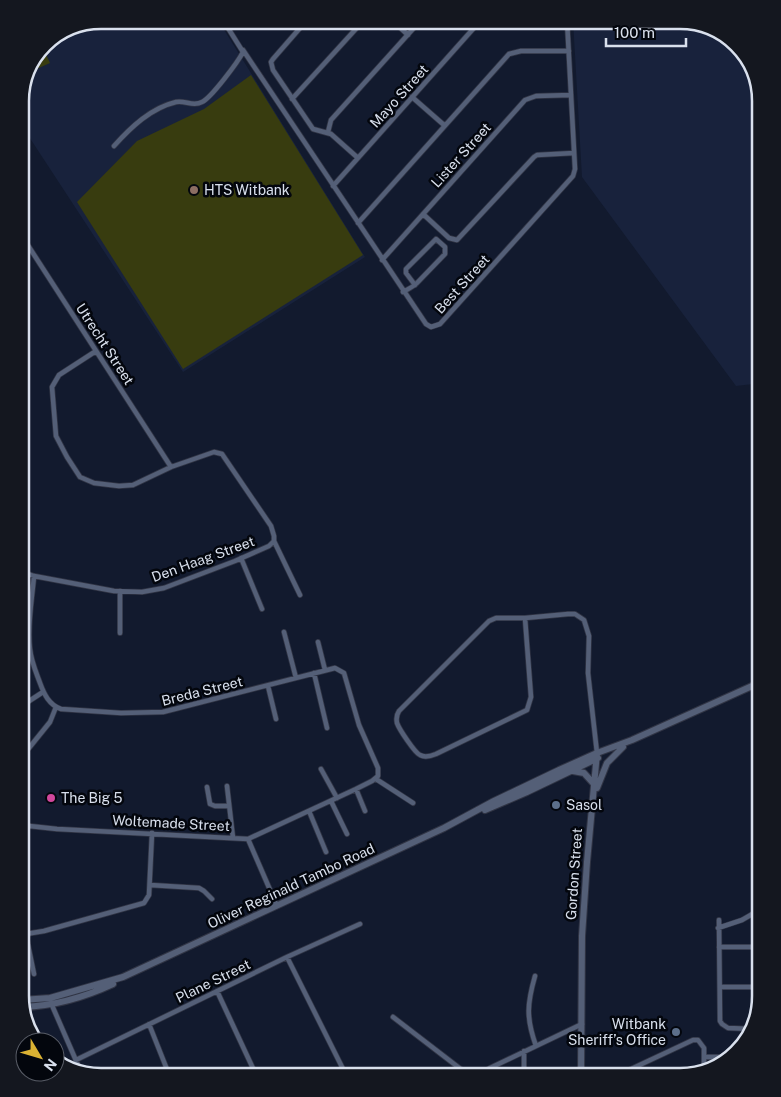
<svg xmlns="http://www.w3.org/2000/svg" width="781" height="1097" viewBox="0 0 781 1097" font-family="'Public Sans',sans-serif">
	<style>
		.built { fill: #18223c }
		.green { fill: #383c0f }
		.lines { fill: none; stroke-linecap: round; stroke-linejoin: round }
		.street-casing { stroke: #313545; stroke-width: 6 }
		.secondary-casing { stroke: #313545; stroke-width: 8 }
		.street { stroke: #545f77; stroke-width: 4.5 }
		.secondary { stroke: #545f77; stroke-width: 6 }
		.education-dot { fill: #8d6e63; stroke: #03060d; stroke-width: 2 }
		.hotel-dot { fill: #d1479c; stroke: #03060d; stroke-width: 2 }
		.service-dot { fill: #5c6f8a; stroke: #03060d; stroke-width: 2 }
		.labels { text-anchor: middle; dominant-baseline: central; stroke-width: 5; stroke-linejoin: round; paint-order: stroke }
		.street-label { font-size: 14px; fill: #d9e0ed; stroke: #03060d }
		.poi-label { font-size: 14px; fill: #d9e0ed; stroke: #03060d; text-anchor: start }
		.rim { fill: none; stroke: #d9e0ed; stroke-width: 2.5 }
	</style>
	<rect width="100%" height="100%" fill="#121a2e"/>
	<!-- built -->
	<path class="built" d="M 101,20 L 218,20 L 365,257 L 183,372 L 20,123 L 20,96 L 47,40 Z
		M 573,20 L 685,20 L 721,31 L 750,60 L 761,101 L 761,383 L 736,386 L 582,177 Z"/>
	<!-- green -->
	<path class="green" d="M 43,48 L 50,63 L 32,71 Z
		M 251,75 L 363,255 L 183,369 L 77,202 L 137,141 L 204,109 Z"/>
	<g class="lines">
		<defs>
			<path id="street" d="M 307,20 L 273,59 L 271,62 L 273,70 L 313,129 L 331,134 L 358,158
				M 392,20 L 408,35
				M 245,22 L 247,20
				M 243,50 L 426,324 L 431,327 L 440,324 L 573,176 L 575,169 L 567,20
				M 412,97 L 444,125
				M 292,99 L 364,20
				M 328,132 L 331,120 L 421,20
				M 114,146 C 131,127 151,108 176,102 C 185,100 193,107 202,102 C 211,98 238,62 243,52 L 223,20
				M 333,186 L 481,20
				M 423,214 L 449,238 L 457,240 L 534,157 L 537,155 L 574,153
				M 358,223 L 509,54 L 521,51 L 569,51
				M 20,233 L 171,467
				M 382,260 L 525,100 L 536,96 L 571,95
				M 403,292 C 408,289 413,287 417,283 L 445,254 L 445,247 L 436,239 L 406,269 L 406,273 L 415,285
				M 96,351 L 59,375 L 52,387 L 56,436 L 67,457 L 80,477 L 94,483 L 119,486 L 133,485 L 171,467 L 214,452 L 222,454 L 271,526 L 274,536 L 274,541 L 300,595
				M 241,558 L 262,609
				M 20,571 L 34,576 L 114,591 L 142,592 L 164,588 L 235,561 L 269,546 L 274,541
				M 34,576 C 32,600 27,625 30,649 C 31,661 36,672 40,683 C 44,694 49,705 61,709 L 121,713 L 163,712 L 335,668 L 344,673 L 359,725 L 378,768 L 378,776 L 372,781 L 356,789 L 248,839
				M 525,618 L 531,697 L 527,710 L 436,754 C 431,756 425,758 420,755 C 415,753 399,729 397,723 C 396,718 397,714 399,711 L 489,621 L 496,618 L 525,618 L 568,614 L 575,614 L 584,620 L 589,636 L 588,673 L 597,753
				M 284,632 L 296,678
				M 120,633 L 120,591
				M 318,642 L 325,670
				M 314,673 L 327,728
				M 268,686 L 276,719
				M 20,707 L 43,692
				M 29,748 L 50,722 L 56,707
				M 321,769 L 337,798
				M 376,779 L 413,803
				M 227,786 L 233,838
				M 207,787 L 210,804 L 215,806 L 229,806
				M 356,789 L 365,811
				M 331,801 L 347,834
				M 309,811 L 326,852
				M 20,825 L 57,829 L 248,839 L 277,906
				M 150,885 L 199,888 L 204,891 L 212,899
				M 719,920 L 720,1021 L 722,1024 L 728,1028 L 752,1029
				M 718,928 L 742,920 L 761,909
				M 20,935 L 44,931 L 144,903 L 149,895 L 152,833
				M 26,935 L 34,974
				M 719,947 L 761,947
				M 287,957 L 347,1077
				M 535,976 C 527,1004 526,1018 536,1046
				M 720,987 L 761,987
				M 217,991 L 257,1077
				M 51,1003 L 81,1072
				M 393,1017 L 471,1077
				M 149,1024 L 170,1077
				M 746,1029 L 747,1039
				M 705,1057 L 729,1057
				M 76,1060 L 287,957 L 360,924
				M 475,1077 L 490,1068 L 582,1024
				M 524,1077 L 524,1051
				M 614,1077 L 693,1040 L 698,1040 L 704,1048 L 704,1070"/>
			<path id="secondary" d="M 573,771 L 584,773 L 594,784
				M 597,788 L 607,763 L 623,747
				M 485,810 L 527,792 L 598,758
				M 21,1000 L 50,998 L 123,977 L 444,828 L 494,801 L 559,770 L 597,753 L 632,740 L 761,682
				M 23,1007 C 54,1006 85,997 113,984
				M 581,1077 L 582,936 L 587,862 L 597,753"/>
		</defs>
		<!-- street casing -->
		<use href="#street" class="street-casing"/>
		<!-- secondary casing -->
		<use href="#secondary" class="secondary-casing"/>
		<!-- street -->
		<use href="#street" class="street"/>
		<!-- secondary -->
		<use href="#secondary" class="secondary"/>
	</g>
	<!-- markers -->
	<circle class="education-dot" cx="194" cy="190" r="5"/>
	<circle class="hotel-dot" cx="51" cy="798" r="5"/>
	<g class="service-dot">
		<circle cx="556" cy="805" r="5"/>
		<circle cx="676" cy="1032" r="5"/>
	</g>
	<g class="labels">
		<!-- street labels -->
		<g class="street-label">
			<text transform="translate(399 96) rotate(-48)">Mayo Street</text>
			<text transform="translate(461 155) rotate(-48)">Lister Street</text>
			<text transform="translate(462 284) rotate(-48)">Best Street</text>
			<text transform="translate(105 344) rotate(57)">Utrecht Street</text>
			<text transform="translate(203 559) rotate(-20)">Den Haag Street</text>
			<text transform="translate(202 691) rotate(-14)">Breda Street</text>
			<text transform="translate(171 823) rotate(3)">Woltemade Street</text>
			<text transform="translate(574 874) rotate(-86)">Gordon Street</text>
			<text transform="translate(291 886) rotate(-25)">Oliver Reginald Tambo Road</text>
			<text transform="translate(213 981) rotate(-26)">Plane Street</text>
		</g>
		<!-- poi labels -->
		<g class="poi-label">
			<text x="204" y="190">HTS Witbank</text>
			<text x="61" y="798">The Big 5</text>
			<text x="566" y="805">Sasol</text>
			<text x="666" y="1024" text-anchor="end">Witbank<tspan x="666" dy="16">Sheriff’s Office</tspan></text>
		</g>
	</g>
	<!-- crop -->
	<path d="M0 0H781V1097H0ZM101 29H680A72 72 0 0 1 752 101V996A72 72 0 0 1 680 1068H101A72 72 0 0 1 29 996V101A72 72 0 0 1 101 29Z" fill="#14171f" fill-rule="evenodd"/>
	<path class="rim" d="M101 29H680A72 72 0 0 1 752 101V996A72 72 0 0 1 680 1068H101A72 72 0 0 1 29 996V101A72 72 0 0 1 101 29Z"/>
	<!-- north arrow -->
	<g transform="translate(40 1057) rotate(128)"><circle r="24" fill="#03060d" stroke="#595d67"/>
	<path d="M0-4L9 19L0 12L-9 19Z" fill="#dbb233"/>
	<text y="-8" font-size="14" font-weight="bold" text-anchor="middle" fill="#d9e0ed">N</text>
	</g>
	<!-- scale -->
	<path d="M606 38v8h80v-8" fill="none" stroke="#d9e0ed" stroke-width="2.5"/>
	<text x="614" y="38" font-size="15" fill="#d9e0ed" stroke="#03060d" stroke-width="4" paint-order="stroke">100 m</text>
</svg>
